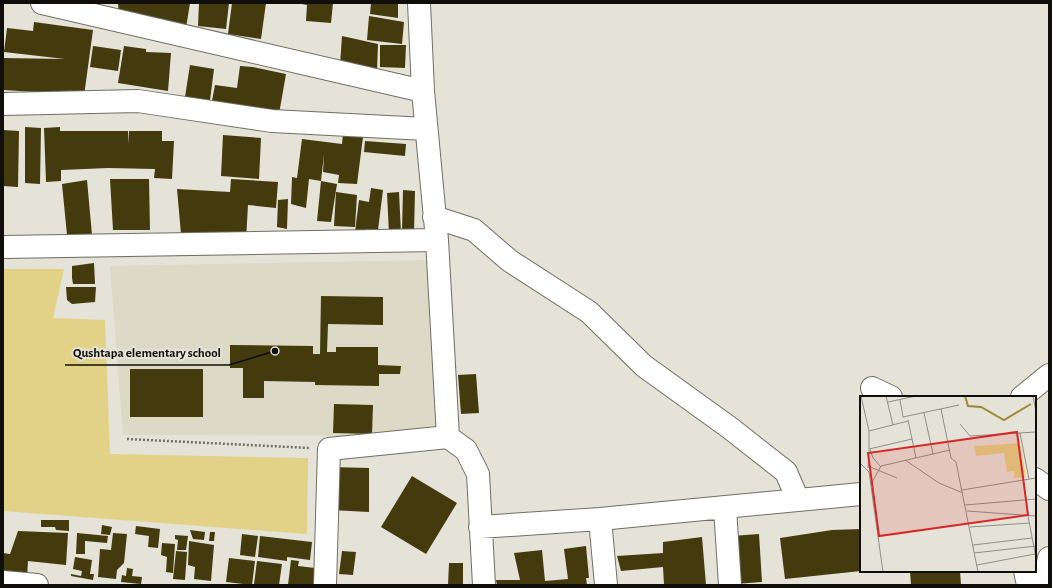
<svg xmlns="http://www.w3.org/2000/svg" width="1052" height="588" viewBox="0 0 1052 588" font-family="'Alegreya Sans',sans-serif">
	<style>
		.built { fill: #dcd9c6 }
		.green { fill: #e2d287 }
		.building { fill: #433a0e }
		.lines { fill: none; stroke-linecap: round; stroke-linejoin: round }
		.minor-casing { stroke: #706e64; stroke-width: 24 }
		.path { stroke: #717068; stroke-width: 2.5; stroke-dasharray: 2 2; stroke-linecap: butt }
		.minor { stroke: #fff; stroke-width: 22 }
		.inset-river { fill: none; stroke: #9a8938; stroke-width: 2 }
		.inset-road { fill: none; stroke: #8f8e86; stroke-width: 1 }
		.view { fill: #d62828; fill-opacity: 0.15; stroke: #d62828; stroke-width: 2 }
		.inset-edge { fill: none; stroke: #0f0e0a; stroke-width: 2 }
		.leader { fill: none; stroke: #0f0e0a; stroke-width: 1.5 }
		.callout-dot { fill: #0f0e0a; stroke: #e5e3d8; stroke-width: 1.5 }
		.callout-label { font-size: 13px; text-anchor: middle; font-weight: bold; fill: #0f0e0a; stroke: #e5e3d8; stroke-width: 4; stroke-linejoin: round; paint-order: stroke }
	</style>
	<rect width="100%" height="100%" fill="#e5e3d8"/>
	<!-- built -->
	<path class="built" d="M 429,260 L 438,436 L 123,435 L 110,266 Z"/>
	<!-- green -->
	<path class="green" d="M 3,269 L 64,269 L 53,318 L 105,320 L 110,454 L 308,458 L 307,534 L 3,511 Z"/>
	<!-- building -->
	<path class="building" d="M 118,3 L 190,3 L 186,28 L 119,17 Z
		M 199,3 L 229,3 L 226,29 L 198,26 Z
		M 232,3 L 266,3 L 261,39 L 228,34 Z
		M 297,3 L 333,3 L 331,23 L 306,21 L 307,5 Z
		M 371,3 L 398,3 L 398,18 L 370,14 Z
		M 369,16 L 404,22 L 402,44 L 367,40 Z
		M 34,22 L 93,30 L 84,96 L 71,95 L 71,89 L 70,94 L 3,90 L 3,58 L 65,59 L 4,52 L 7,28 L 33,31 Z
		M 342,36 L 378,44 L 377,71 L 340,65 Z
		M 380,45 L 406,45 L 405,68 L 380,67 Z
		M 93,46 L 121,50 L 118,71 L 90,67 Z
		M 124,46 L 146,49 L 146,52 L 171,53 L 168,91 L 118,83 Z
		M 190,65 L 214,69 L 210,100 L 185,97 Z
		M 240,66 L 253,67 L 286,74 L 279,114 L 212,101 L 215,85 L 237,88 Z
		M 25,127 L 41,128 L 40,184 L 25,183 Z
		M 60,127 L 60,131 L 128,131 L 128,144 L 129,131 L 162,131 L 162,141 L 174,141 L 172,179 L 154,178 L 155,169 L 108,168 L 61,170 L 61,181 L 46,182 L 44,128 Z
		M 3,130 L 19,131 L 18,187 L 3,186 Z
		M 343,133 L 363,137 L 357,184 L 338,183 L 339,175 L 323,172 L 324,154 L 321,181 L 309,179 L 306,208 L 291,204 L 292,177 L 297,178 L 302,139 L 342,144 Z
		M 223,135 L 261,138 L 259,179 L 221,176 Z
		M 365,141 L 406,144 L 405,156 L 364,152 Z
		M 110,179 L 149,179 L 150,230 L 113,230 Z
		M 231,179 L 278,182 L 276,208 L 248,205 L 246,240 L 181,234 L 177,189 L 230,192 Z
		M 87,180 L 92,235 L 67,235 L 62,184 Z
		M 321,181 L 337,184 L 331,222 L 317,221 Z
		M 371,188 L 383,190 L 378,230 L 366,229 L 366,234 L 355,232 L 359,200 L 369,202 Z
		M 403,190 L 415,191 L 414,232 L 402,231 Z
		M 336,192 L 357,195 L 355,227 L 334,226 Z
		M 399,192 L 401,233 L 389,234 L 387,193 Z
		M 288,199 L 287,229 L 277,227 L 278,200 Z
		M 94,263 L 95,284 L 73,284 L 72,278 L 72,266 Z
		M 66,287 L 96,287 L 95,302 L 72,304 L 67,300 Z
		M 321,296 L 383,297 L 383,325 L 328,324 L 327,352 L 336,352 L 336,347 L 378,347 L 378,365 L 401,366 L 400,374 L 379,374 L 379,386 L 315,385 L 315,382 L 264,381 L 264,398 L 243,398 L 243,368 L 230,368 L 230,345 L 313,346 L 313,354 L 320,354 Z
		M 130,369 L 203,369 L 203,417 L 130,417 Z
		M 476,374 L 479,413 L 461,414 L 458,375 Z
		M 334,404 L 373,405 L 372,434 L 333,433 Z
		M 331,467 L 369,468 L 369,512 L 331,510 Z
		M 412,476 L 457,503 L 426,554 L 381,527 Z
		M 41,520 L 69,520 L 69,531 L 56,530 L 55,527 L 41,527 Z
		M 102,525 L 112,527 L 110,535 L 101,534 Z
		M 136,526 L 160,529 L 158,548 L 148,547 L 149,536 L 135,534 Z
		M 861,529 L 861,571 L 785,579 L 780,538 L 832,530 Z
		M 190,530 L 205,532 L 204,540 L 193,539 Z
		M 18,531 L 68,533 L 66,565 L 28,561 L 27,578 L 3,574 L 3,553 L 10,554 Z
		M 210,532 L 215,532 L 214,541 L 209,541 Z
		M 77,533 L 108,536 L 107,543 L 85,541 L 85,554 L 76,554 Z
		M 113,533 L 127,534 L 124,563 L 117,570 L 116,579 L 98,577 L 100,549 L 111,550 Z
		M 242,534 L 258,536 L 255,557 L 240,555 Z
		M 759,534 L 762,582 L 735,584 L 732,536 Z
		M 175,535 L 188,536 L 186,550 L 177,550 L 178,540 L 175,539 Z
		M 260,536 L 312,542 L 310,560 L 287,557 L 287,561 L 258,557 Z
		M 702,537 L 706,585 L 664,585 L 663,567 L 621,571 L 617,556 L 663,553 L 663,542 Z
		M 189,541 L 214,545 L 211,581 L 194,579 L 195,567 L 188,565 Z
		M 162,543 L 175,544 L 173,573 L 166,572 L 167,557 L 161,555 Z
		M 586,546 L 589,578 L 586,578 L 587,585 L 497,585 L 496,580 L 520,580 L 514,553 L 542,550 L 545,581 L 568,579 L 564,549 Z
		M 176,551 L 187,552 L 185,580 L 173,579 Z
		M 342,551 L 356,552 L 353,575 L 339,574 Z
		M 75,557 L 92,560 L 90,574 L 94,574 L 93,580 L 71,576 L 71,574 L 81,576 L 82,571 L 73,569 Z
		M 229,558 L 255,561 L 252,585 L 226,582 Z
		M 291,560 L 299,561 L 298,566 L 315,568 L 313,585 L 288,585 Z
		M 257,561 L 282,564 L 279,585 L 254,584 Z
		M 449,563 L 463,563 L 463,585 L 448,585 Z
		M 127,568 L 133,569 L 132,576 L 142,577 L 141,584 L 121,582 L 122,575 L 126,576 Z
		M 910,571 L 960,571 L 961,585 L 911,585 Z"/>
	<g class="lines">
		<defs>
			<path id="minor" d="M 42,3 L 423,91
				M 419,3 L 423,91 L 437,240 L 448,437 L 466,450 L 478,474 L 484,585
				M 3,104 L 138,101 L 272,121 L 426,129
				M 434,217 L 474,230 L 510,261 L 589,312 L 644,366 L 730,428 L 786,472 L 798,500
				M 3,247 L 437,240
				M 872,388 L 891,397
				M 1022,397 L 1049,375
				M 1035,479 L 1049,489
				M 725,508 L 730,585
				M 600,519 L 606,585
				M 480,527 L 600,519 L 861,494
				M 1025,571 L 1028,585
				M 3,582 L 37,585
				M 325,585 L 329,449 L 448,437
				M 1043,585 L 1049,558"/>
		</defs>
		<!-- minor casing -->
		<use href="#minor" class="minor-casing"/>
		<!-- path -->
		<path class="path" d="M 127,439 L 310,448"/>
		<!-- minor -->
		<use href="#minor" class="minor"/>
	</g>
	<!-- overview -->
	<g transform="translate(860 396)">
		<rect width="176" height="176" fill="#e5e3d8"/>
		<path d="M 160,47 L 166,81 L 154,82 L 154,75 L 147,76 L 144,57 L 116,60 L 114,50 Z" fill="#e2d287"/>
		<path class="inset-river" d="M 105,0 L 108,10 L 121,11 L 144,24 L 171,8"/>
		<path class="inset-road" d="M 1,0 L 9,35M 26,0 L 33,29M 173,0 L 176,16M 40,4 L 43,21 L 99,9M 28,6 L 56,0M 81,13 L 91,62 L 96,66 L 118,176M 64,17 L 73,58M 48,24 L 56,62M 48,25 L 9,35 L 9,53 L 52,43M 100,28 L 110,40 L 176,36M 160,37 L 169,83M 10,53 L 13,62 L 21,71M 45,64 L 79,87 L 103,97M 0,67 L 9,76 L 23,176M 8,70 L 37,82M 8,72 L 9,54M 11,88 L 21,70 L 90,54M 102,94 L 176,82M 105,109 L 176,103M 107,115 L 176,120M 168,120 L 176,162M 110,131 L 170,127M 113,149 L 172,142M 114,157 L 176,150M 117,169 L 175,158"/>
		<path class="view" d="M 157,36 L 168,119 L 19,140 L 8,57 Z"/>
		<rect width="176" height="176" class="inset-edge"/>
	</g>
	<!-- callouts -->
	<path class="leader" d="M275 351L229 365H65"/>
	<circle class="callout-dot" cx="275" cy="351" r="4"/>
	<g class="callout-label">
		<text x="147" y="357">Qushtapa elementary school</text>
	</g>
	<!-- border -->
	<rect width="1052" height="588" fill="none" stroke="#0f0e0a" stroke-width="8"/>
</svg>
